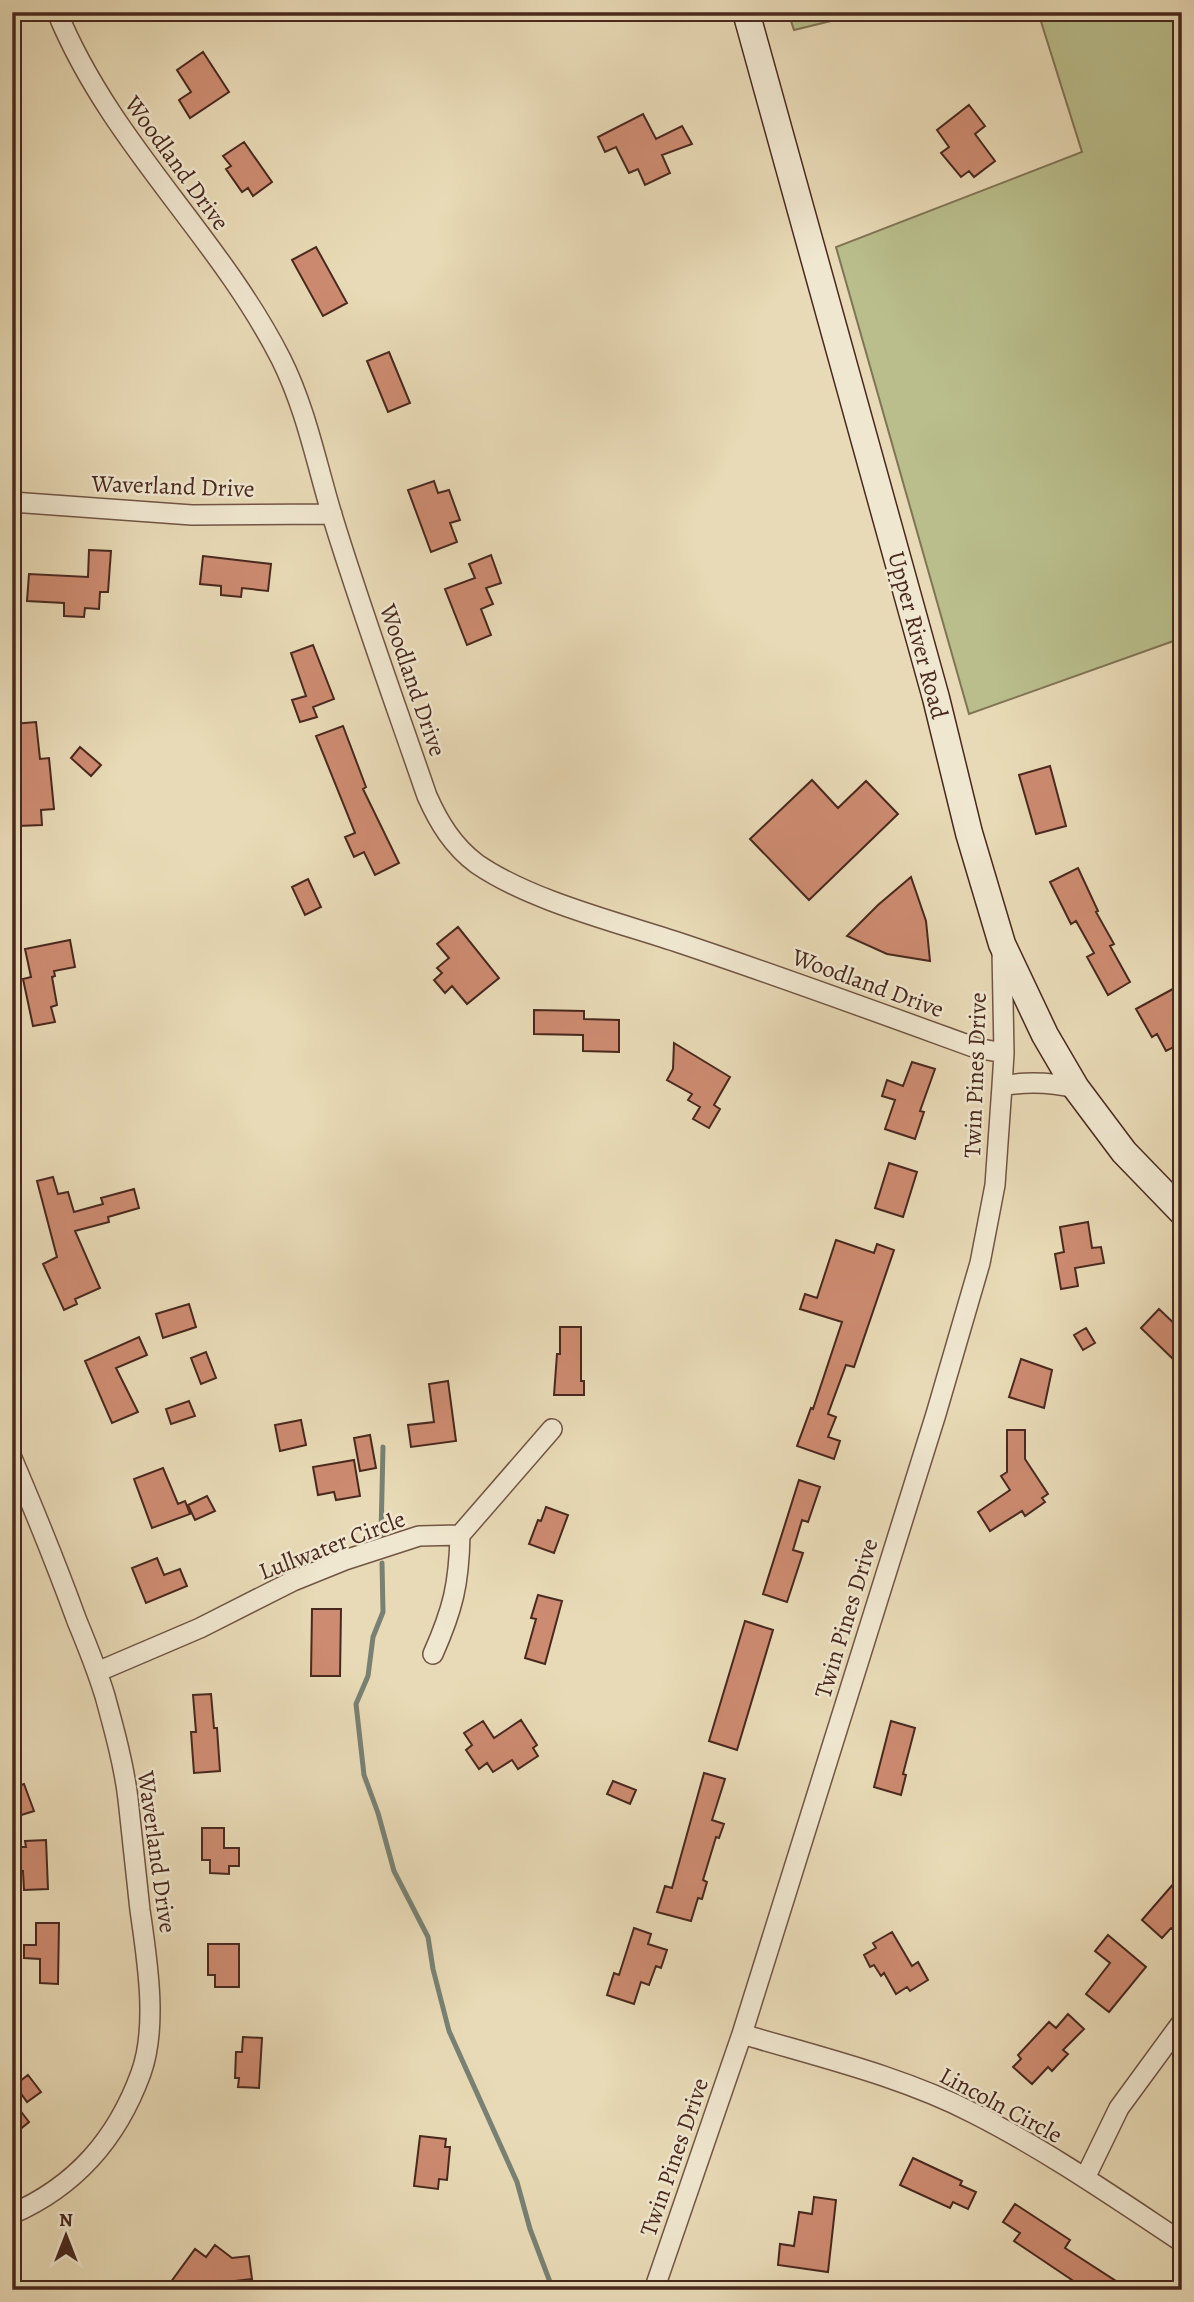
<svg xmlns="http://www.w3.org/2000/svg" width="1194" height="2302" viewBox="0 0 1194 2302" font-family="Alegreya,serif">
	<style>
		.green { fill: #b9be8c; stroke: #817455; stroke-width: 2 }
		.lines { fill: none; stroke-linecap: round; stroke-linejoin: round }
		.stream { stroke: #788173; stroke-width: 5 }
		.building { fill: #cd8b71; stroke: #49291e; stroke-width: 2 }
		.street-casing { stroke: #715544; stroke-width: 22 }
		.secondary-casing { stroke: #49291e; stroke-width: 29 }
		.street { stroke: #f0e7d0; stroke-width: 19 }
		.secondary { stroke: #f0e7d0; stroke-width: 26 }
		.labels { text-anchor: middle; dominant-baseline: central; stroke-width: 5; stroke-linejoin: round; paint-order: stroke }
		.street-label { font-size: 24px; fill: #49291e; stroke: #f0e7d0 }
	</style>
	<rect width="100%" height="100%" fill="#e8dab6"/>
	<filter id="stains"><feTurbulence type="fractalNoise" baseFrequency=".00286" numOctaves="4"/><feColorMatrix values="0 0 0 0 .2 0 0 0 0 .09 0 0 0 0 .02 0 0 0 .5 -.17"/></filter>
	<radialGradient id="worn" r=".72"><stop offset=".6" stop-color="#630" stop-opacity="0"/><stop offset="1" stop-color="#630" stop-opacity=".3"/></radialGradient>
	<!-- green -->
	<path class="green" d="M 788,12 L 868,12 L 794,30 Z
		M 1038,12 L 1182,12 L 1182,638 L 969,714 L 836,247 L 1082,152 Z"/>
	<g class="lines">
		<!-- stream -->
		<path class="stream" d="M 381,1534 L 383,1447
			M 382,1563 L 383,1612 L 373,1637 L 368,1676 L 356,1704 L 364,1775 L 378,1813 L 394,1871 L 428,1937 L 433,1969 L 449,2031 L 517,2182 L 530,2229 L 553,2290"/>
	</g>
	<!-- building -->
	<path class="building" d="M 203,52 L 229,92 L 190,118 L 179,100 L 191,92 L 177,70 Z
		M 969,105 L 985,126 L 975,134 L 995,161 L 974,177 L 969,171 L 961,177 L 941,153 L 949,147 L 937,130 Z
		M 643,114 L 656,139 L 682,126 L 692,144 L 662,155 L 670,173 L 645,185 L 638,169 L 629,173 L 616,147 L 605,152 L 598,137 Z
		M 244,142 L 272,182 L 253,196 L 248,188 L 242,192 L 226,169 L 231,166 L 223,156 Z
		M 316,247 L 347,303 L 323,316 L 292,260 Z
		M 389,352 L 410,403 L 388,412 L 367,361 Z
		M 434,481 L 438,493 L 449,490 L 460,520 L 450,523 L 457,542 L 431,552 L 408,490 Z
		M 89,550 L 111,551 L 108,592 L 100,592 L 99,609 L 85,608 L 84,617 L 64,616 L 64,603 L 27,601 L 29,574 L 88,577 Z
		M 491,555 L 501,583 L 486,588 L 493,604 L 481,609 L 491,635 L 467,645 L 445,589 L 475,578 L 469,564 Z
		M 203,556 L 271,564 L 268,591 L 242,588 L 241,597 L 221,595 L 221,586 L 200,584 Z
		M 313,645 L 334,699 L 313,707 L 317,717 L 300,722 L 292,700 L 306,696 L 291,653 Z
		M 36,722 L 40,759 L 49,758 L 54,809 L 41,810 L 42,825 L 18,826 L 17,811 L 12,811 L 12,774 L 15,774 L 13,752 L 15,752 L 13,724 Z
		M 343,726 L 366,787 L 363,789 L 399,863 L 375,875 L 364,852 L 354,857 L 345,837 L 355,833 L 316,736 Z
		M 80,747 L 101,765 L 91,776 L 71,758 Z
		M 1050,766 L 1066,826 L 1036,834 L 1019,775 Z
		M 812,780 L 838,808 L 866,781 L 898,814 L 809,900 L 750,839 Z
		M 1078,868 L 1098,911 L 1096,912 L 1114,944 L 1110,946 L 1130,982 L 1108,995 L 1087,957 L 1094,953 L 1076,921 L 1071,924 L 1050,882 Z
		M 911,877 L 926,921 L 930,961 L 887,954 L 847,936 L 878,905 Z
		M 308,879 L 321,907 L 305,915 L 292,887 Z
		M 458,927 L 499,978 L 467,1004 L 452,986 L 445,993 L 434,980 L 442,973 L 437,968 L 449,958 L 437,944 Z
		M 70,940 L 75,967 L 54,971 L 55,976 L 52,977 L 57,1005 L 51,1007 L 55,1022 L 33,1026 L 23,979 L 31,977 L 25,949 Z
		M 1182,984 L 1182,1022 L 1175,1026 L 1182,1037 L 1182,1043 L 1166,1051 L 1157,1034 L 1152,1037 L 1136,1009 Z
		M 534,1010 L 584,1011 L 584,1019 L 619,1020 L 619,1052 L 583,1051 L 583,1035 L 534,1034 Z
		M 674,1043 L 730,1077 L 714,1105 L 720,1109 L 709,1128 L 693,1119 L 700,1107 L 688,1100 L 692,1094 L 667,1080 L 673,1069 Z
		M 912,1062 L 935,1069 L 920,1111 L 924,1112 L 915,1139 L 885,1129 L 895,1100 L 882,1096 L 887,1080 L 903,1086 Z
		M 889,1163 L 917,1172 L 903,1217 L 875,1208 Z
		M 53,1177 L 58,1194 L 68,1192 L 74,1212 L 103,1204 L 101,1198 L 134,1189 L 139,1208 L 108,1217 L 109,1222 L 75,1231 L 100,1288 L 75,1299 L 77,1304 L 64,1310 L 43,1264 L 57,1257 L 37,1181 Z
		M 1088,1222 L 1092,1248 L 1101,1247 L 1104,1263 L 1075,1268 L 1078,1286 L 1061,1289 L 1055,1254 L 1064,1252 L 1060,1227 Z
		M 836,1240 L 874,1253 L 877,1244 L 894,1250 L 854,1367 L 846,1365 L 828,1414 L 836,1417 L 828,1437 L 840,1441 L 834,1459 L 797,1446 L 811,1408 L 813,1409 L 842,1322 L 800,1309 L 805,1294 L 817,1298 Z
		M 189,1304 L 196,1327 L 163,1338 L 156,1314 Z
		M 1159,1309 L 1182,1331 L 1182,1348 L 1172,1358 L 1141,1328 Z
		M 560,1327 L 581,1327 L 581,1381 L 584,1381 L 584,1395 L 554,1395 L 557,1354 L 560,1354 Z
		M 1086,1328 L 1095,1343 L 1083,1350 L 1074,1335 Z
		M 139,1337 L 147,1355 L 116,1368 L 138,1412 L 112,1423 L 85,1361 Z
		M 206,1352 L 216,1378 L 201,1384 L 191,1358 Z
		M 1021,1359 L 1052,1370 L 1044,1408 L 1009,1397 Z
		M 448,1381 L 456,1441 L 411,1447 L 408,1425 L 434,1422 L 429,1384 Z
		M 189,1401 L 195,1416 L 171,1424 L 166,1409 Z
		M 301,1420 L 306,1445 L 280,1451 L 275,1425 Z
		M 1007,1430 L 1025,1430 L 1025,1459 L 1048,1494 L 1042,1498 L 1045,1502 L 1025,1516 L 1022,1511 L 990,1531 L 978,1512 L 1010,1490 L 1001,1476 L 1007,1472 Z
		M 370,1435 L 376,1468 L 360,1471 L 354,1438 Z
		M 354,1460 L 360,1496 L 336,1500 L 334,1492 L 318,1495 L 313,1467 Z
		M 163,1468 L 178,1504 L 185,1501 L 190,1514 L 152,1528 L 134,1479 Z
		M 799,1480 L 820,1487 L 808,1522 L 802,1520 L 793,1550 L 803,1553 L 787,1602 L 763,1594 Z
		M 207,1496 L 215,1511 L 195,1520 L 188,1505 Z
		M 546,1507 L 568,1515 L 554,1553 L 529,1544 L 538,1520 L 541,1521 Z
		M 157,1558 L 164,1575 L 180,1569 L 187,1586 L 146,1603 L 132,1568 Z
		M 538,1595 L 562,1601 L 545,1664 L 525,1658 L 536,1619 L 531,1618 Z
		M 312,1609 L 341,1609 L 340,1676 L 311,1676 Z
		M 745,1621 L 773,1630 L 737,1750 L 709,1741 Z
		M 211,1694 L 214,1728 L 217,1728 L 220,1771 L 194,1773 L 191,1732 L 196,1732 L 193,1695 Z
		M 521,1720 L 537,1745 L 533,1748 L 538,1756 L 518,1769 L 512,1760 L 493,1772 L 487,1763 L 479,1769 L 466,1750 L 472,1745 L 464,1733 L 483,1721 L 494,1738 Z
		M 891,1721 L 915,1728 L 903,1774 L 906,1775 L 901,1795 L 874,1787 Z
		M 704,1773 L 725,1779 L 712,1820 L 724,1824 L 719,1838 L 716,1837 L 703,1880 L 707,1882 L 702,1899 L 698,1898 L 691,1921 L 657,1912 L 665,1886 L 672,1888 Z
		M 613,1781 L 636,1790 L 630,1804 L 607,1794 Z
		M 24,1784 L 34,1811 L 12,1818 L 12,1788 Z
		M 202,1828 L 224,1828 L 224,1848 L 239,1848 L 239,1866 L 229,1866 L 229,1874 L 210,1873 L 210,1860 L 202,1860 Z
		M 46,1840 L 48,1889 L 24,1890 L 23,1871 L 15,1871 L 14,1847 L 26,1847 L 25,1841 Z
		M 1182,1874 L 1182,1924 L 1175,1931 L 1171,1928 L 1162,1938 L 1142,1920 Z
		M 36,1923 L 59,1923 L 58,1984 L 40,1983 L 40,1959 L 24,1958 L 24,1945 L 36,1945 Z
		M 634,1928 L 651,1934 L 648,1944 L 667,1950 L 661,1968 L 656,1966 L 649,1985 L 641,1982 L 634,2004 L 607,1995 L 614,1973 L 619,1975 Z
		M 892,1932 L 912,1966 L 918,1962 L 928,1980 L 910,1991 L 907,1987 L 896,1994 L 884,1973 L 881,1976 L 874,1965 L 870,1967 L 864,1955 L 876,1948 L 873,1943 Z
		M 1108,1935 L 1146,1967 L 1109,2012 L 1086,1994 L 1110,1963 L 1095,1951 Z
		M 208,1944 L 239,1944 L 239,1987 L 215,1987 L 215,1975 L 208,1975 Z
		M 1068,2014 L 1084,2029 L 1063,2050 L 1068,2054 L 1052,2071 L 1048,2067 L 1032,2084 L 1013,2067 L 1021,2059 L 1018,2055 L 1049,2022 L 1056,2028 Z
		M 243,2037 L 262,2038 L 259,2088 L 238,2087 L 239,2078 L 235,2078 L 236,2052 L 242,2052 Z
		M 28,2075 L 41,2092 L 27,2102 L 15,2085 Z
		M 12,2100 L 29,2122 L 12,2136 Z
		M 420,2136 L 446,2139 L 445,2147 L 450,2147 L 447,2180 L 439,2179 L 438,2189 L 414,2186 Z
		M 913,2158 L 962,2181 L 960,2185 L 976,2192 L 968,2209 L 953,2202 L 950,2208 L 900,2185 Z
		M 814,2197 L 836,2200 L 828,2272 L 778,2265 L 780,2244 L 794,2246 L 799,2212 L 812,2214 Z
		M 1015,2204 L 1070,2240 L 1065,2248 L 1130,2290 L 1066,2290 L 1072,2280 L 1014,2241 L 1020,2233 L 1003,2222 Z
		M 215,2245 L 232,2258 L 249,2256 L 252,2279 L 209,2284 L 205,2290 L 165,2290 L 195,2249 L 206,2257 Z"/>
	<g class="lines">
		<defs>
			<path id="street" d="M 57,12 C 111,144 218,235 281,359 C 306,409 316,462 332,515 C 361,610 395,703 427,796 C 439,823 453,846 477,864 C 531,901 617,922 680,943 C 779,976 877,1012 976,1048 L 1004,1053
				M 12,502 L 192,515 L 332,514
				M 1002,1086 C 1028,1081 1050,1082 1076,1088
				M 12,1458 C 35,1512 57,1566 77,1621 C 87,1645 97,1670 105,1696 C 114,1729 124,1765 128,1799 C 132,1836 136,1873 140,1910 C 147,1959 158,2026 141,2073 C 117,2139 76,2186 12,2214
				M 433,1654 C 453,1609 459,1584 460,1535
				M 97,1672 L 200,1628 L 293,1581 L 345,1560 L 419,1536 L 460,1535 L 552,1429
				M 742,2034 C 819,2057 901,2076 973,2113 C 1046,2150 1114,2197 1182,2242
				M 1085,2178 L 1119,2108 L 1182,2022
				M 654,2290 L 742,2034 L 936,1414 L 980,1263 L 995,1185 L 1002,1086 L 1004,1053 L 1002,950"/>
			<path id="secondary" d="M 746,12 L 936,698 L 969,833 L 1002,944 L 1045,1035 L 1076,1088 L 1124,1152 L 1182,1212"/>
		</defs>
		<!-- street casing -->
		<use href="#street" class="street-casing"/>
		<!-- secondary casing -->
		<use href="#secondary" class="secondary-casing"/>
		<!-- street -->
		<use href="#street" class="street"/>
		<!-- secondary -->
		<use href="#secondary" class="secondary"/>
	</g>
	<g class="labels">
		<!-- street labels -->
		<g class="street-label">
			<text transform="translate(177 163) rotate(54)">Woodland Drive</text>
			<text transform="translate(173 486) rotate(2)">Waverland Drive</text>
			<text transform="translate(918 635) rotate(75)">Upper River Road</text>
			<text transform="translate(413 680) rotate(71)">Woodland Drive</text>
			<text transform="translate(868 983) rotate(20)">Woodland Drive</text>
			<text transform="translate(975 1075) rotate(-88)">Twin Pines Drive</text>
			<text transform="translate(332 1545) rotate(-21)">Lullwater Circle</text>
			<text transform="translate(846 1618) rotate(-73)">Twin Pines Drive</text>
			<text transform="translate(157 1852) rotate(82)">Waverland Drive</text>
			<text transform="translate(1001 2105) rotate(28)">Lincoln Circle</text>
			<text transform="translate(674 2157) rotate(-71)">Twin Pines Drive</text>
		</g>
	</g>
	<!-- margin -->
	<rect width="1194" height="2302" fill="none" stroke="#e8dab6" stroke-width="42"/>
	<rect x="14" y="14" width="1166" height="2274" fill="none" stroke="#49291e" stroke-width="3.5"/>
	<rect x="21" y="21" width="1152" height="2260" fill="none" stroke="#49291e" stroke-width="2"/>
	<!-- north arrow -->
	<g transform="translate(66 2236)" stroke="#f0e7d0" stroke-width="5" paint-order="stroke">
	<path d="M0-5L12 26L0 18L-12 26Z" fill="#49291e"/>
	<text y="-10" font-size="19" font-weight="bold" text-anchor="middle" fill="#49291e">N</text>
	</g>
	<rect width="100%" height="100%" filter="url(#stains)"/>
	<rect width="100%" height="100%" fill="url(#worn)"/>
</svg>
